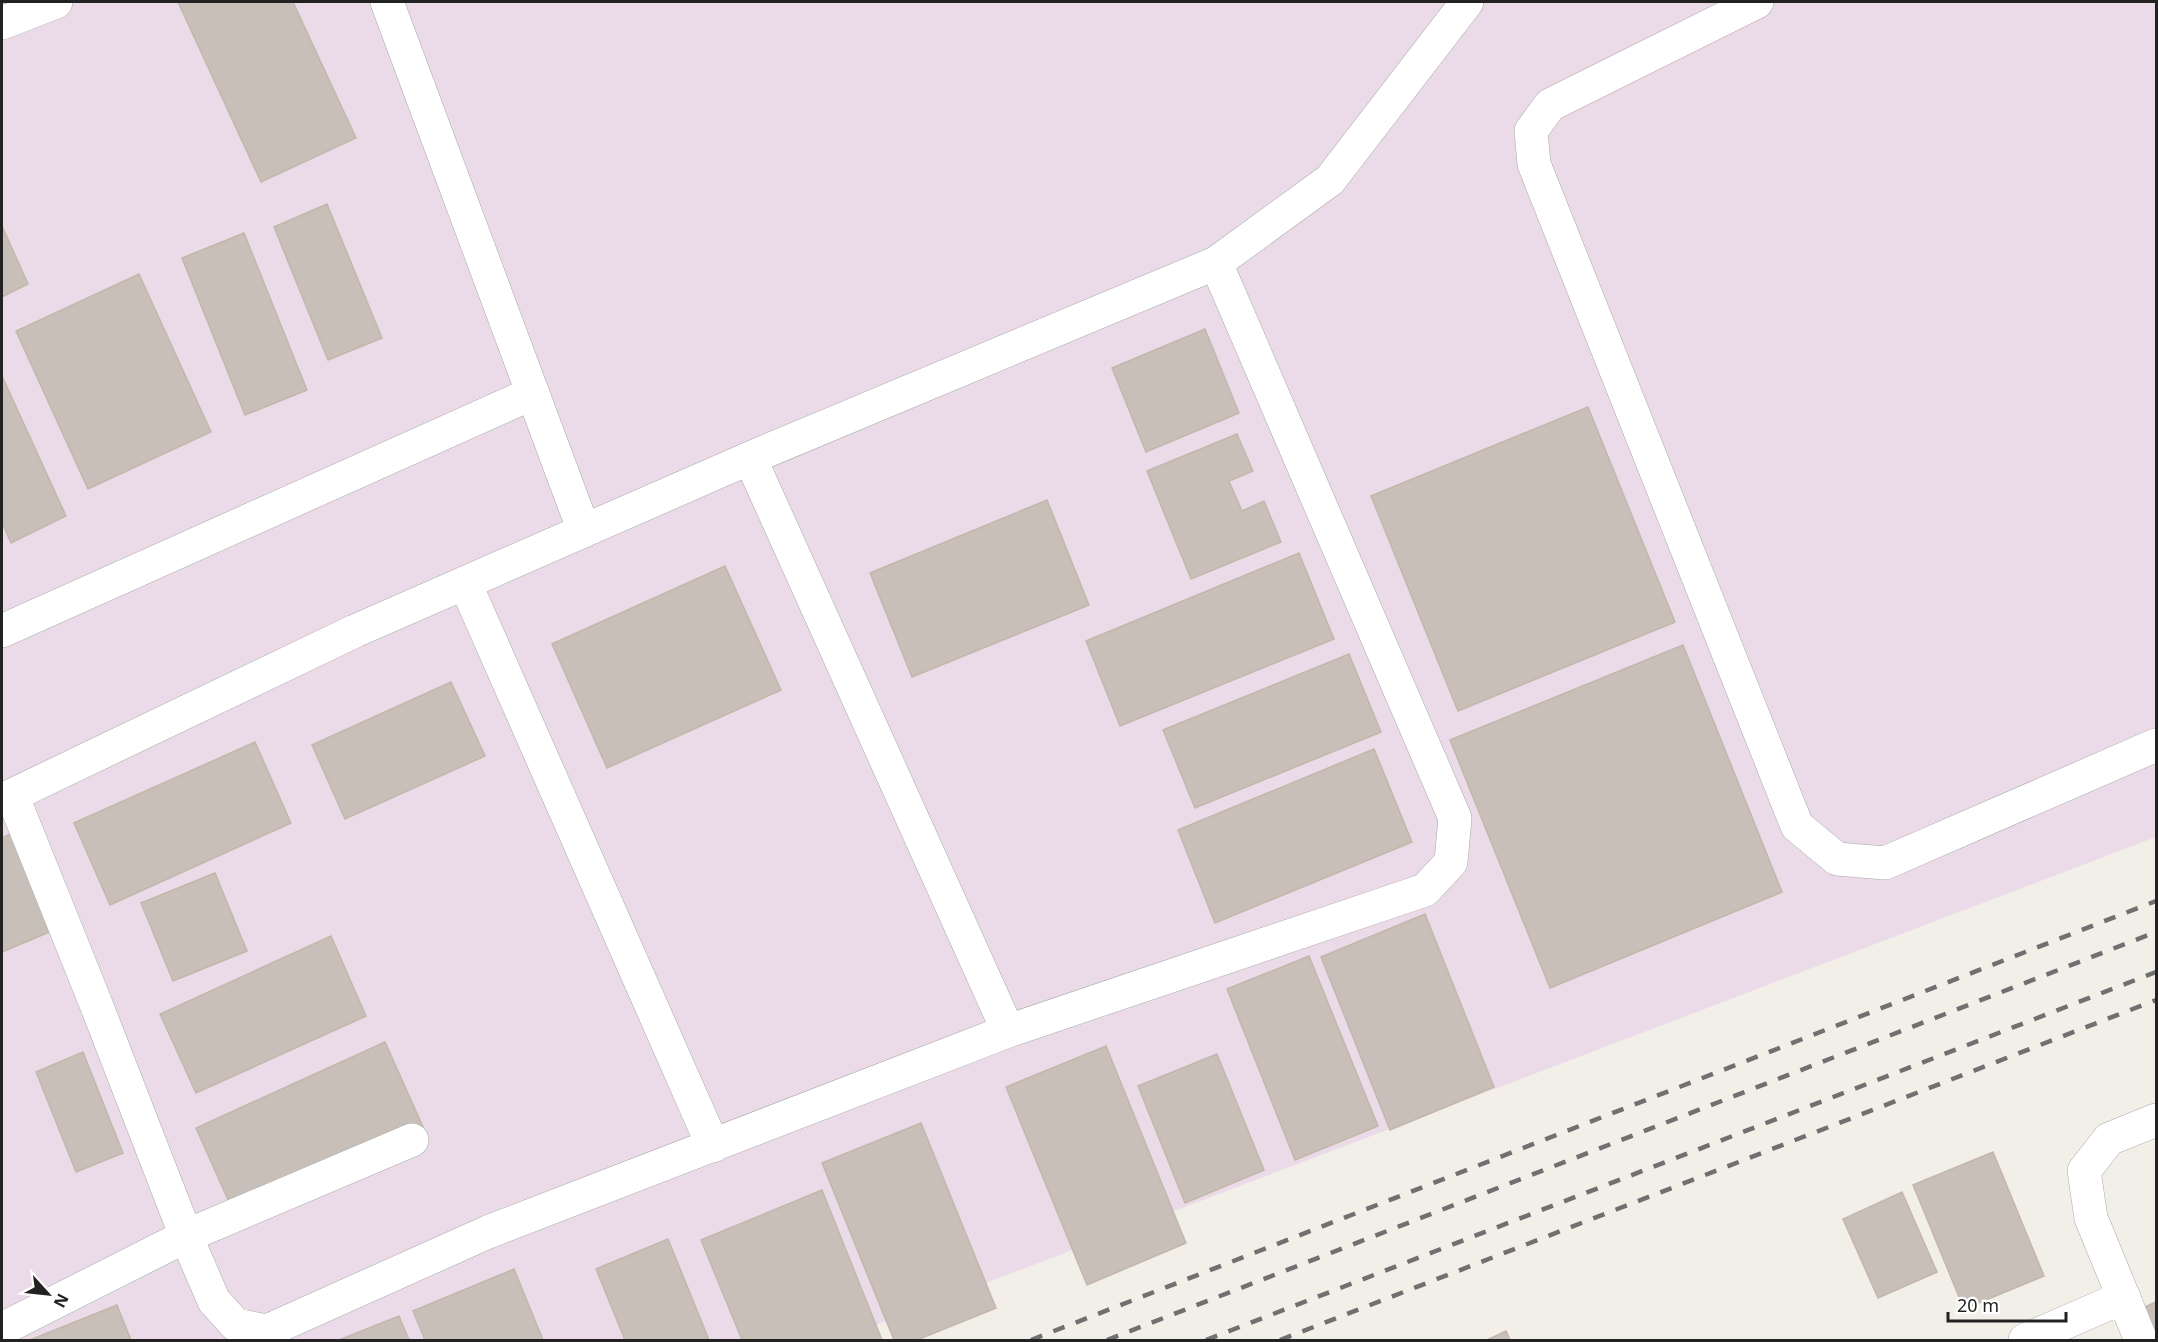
<svg xmlns="http://www.w3.org/2000/svg" width="2158" height="1342" viewBox="0 0 2158 1342" font-family="'Noto Sans',sans-serif">
	<style>
		.industrial { fill: #ebdbe8 }
		.building { fill: #c7bfb8; stroke: #c4b6ab; stroke-width: 1.5 }
		.lines { fill: none; stroke-linecap: round; stroke-linejoin: round }
		.minor-casing { stroke: #a9a9a9; stroke-width: 34 }
		.minor { stroke: #fff; stroke-width: 33 }
		.rail { stroke: #707070; stroke-width: 4.5; stroke-dasharray: 12 12; stroke-linecap: butt }
	</style>
	<rect width="100%" height="100%" fill="#f2efe9"/>
	<!-- industrial -->
	<path class="industrial" d="M 2,2 L 2156,2 L 2156,837 L 836,1340 L 2,1340 Z"/>
	<!-- building -->
	<path class="building" d="M 178,2 L 293,2 L 356,138 L 261,182 Z
		M 327,204 L 382,338 L 328,360 L 274,227 Z
		M 2,226 L 28,284 L 2,297 Z
		M 244,233 L 307,390 L 245,415 L 182,258 Z
		M 139,274 L 211,432 L 88,489 L 16,331 Z
		M 1205,329 L 1239,413 L 1146,452 L 1112,368 Z
		M 2,376 L 66,516 L 11,543 L 2,522 Z
		M 1588,407 L 1675,622 L 1458,711 L 1371,496 Z
		M 1237,434 L 1253,471 L 1229,481 L 1242,511 L 1264,501 L 1281,542 L 1191,579 L 1147,471 Z
		M 1047,500 L 1089,605 L 912,677 L 870,573 Z
		M 1299,553 L 1334,639 L 1120,726 L 1086,641 Z
		M 725,566 L 781,690 L 607,768 L 552,644 Z
		M 1683,645 L 1782,892 L 1550,988 L 1450,740 Z
		M 1349,654 L 1381,732 L 1195,808 L 1163,730 Z
		M 451,682 L 485,756 L 345,819 L 312,745 Z
		M 255,742 L 291,823 L 110,905 L 74,823 Z
		M 1374,749 L 1412,842 L 1215,923 L 1178,830 Z
		M 14,832 L 54,930 L 2,952 L 2,838 Z
		M 215,873 L 247,951 L 173,981 L 141,903 Z
		M 1425,914 L 1494,1087 L 1390,1130 L 1321,957 Z
		M 331,936 L 366,1016 L 196,1093 L 160,1014 Z
		M 1309,956 L 1378,1126 L 1295,1160 L 1227,989 Z
		M 385,1042 L 423,1127 L 234,1213 L 196,1128 Z
		M 1106,1046 L 1186,1243 L 1087,1285 L 1006,1087 Z
		M 83,1052 L 123,1153 L 76,1172 L 36,1072 Z
		M 1217,1054 L 1264,1170 L 1185,1203 L 1138,1086 Z
		M 921,1123 L 996,1308 L 917,1340 L 894,1340 L 822,1163 Z
		M 1993,1152 L 2044,1276 L 1964,1309 L 1913,1185 Z
		M 822,1190 L 882,1340 L 742,1340 L 701,1240 Z
		M 1902,1192 L 1937,1272 L 1878,1298 L 1843,1219 Z
		M 668,1239 L 709,1340 L 625,1340 L 596,1269 Z
		M 514,1269 L 543,1340 L 425,1340 L 413,1311 Z
		M 2156,1302 L 2156,1336 L 2145,1307 Z
		M 117,1305 L 131,1340 L 30,1340 Z
		M 399,1316 L 409,1340 L 339,1340 Z
		M 1506,1331 L 1510,1340 L 1487,1340 Z"/>
	<g class="lines">
		<defs>
			<path id="minor" d="M 387,2 L 584,531
				M 1757,2 L 1550,105 L 1531,131 L 1534,164 L 1797,826 L 1837,859 L 1885,863 L 2156,745
				M 2,23 L 56,2
				M 750,458 L 1008,1031
				M 465,583 L 713,1146
				M 2,631 L 533,393
				M 12,795 L 96,1004 L 186,1236 L 214,1301 L 236,1325 L 267,1331 L 488,1232 L 1008,1031 L 1425,890 L 1451,862 L 1455,818 L 1216,263
				M 2,800 L 355,631 L 750,458 L 1216,263 L 1330,180 L 1467,2
				M 2,1329 L 186,1236 L 412,1140
				M 2025,1340 L 2124,1297
				M 2141,1340 L 2091,1218 L 2084,1171 L 2109,1139 L 2156,1120"/>
		</defs>
		<!-- minor casing -->
		<use href="#minor" class="minor-casing"/>
		<!-- minor -->
		<use href="#minor" class="minor"/>
		<!-- rail -->
		<path class="rail" d="M 1031,1340 L 2156,901
			M 1107,1340 L 2156,932
			M 1206,1340 L 2156,972
			M 1280,1340 L 2156,1000"/>
	</g>
	<!-- border -->
	<rect width="2158" height="1342" fill="none" stroke="#222222" stroke-width="6"/>
	<!-- north arrow -->
	<g transform="translate(48 1294) rotate(117)" stroke="#ffffff" stroke-width="4.5" paint-order="stroke">
	<path d="M0-4.5L10 22L0 15L-10 22Z" fill="#222222"/>
	<text y="-9" font-size="16" font-weight="bold" text-anchor="middle" fill="#222222">N</text>
	</g>
	<!-- scale -->
	<path d="M1948 1312v9h118v-9" fill="none" stroke="#222222" stroke-width="3"/>
	<text x="1957" y="1312" font-size="18" fill="#222222" stroke="#ffffff" stroke-width="4.5" paint-order="stroke">20 m</text>
</svg>
